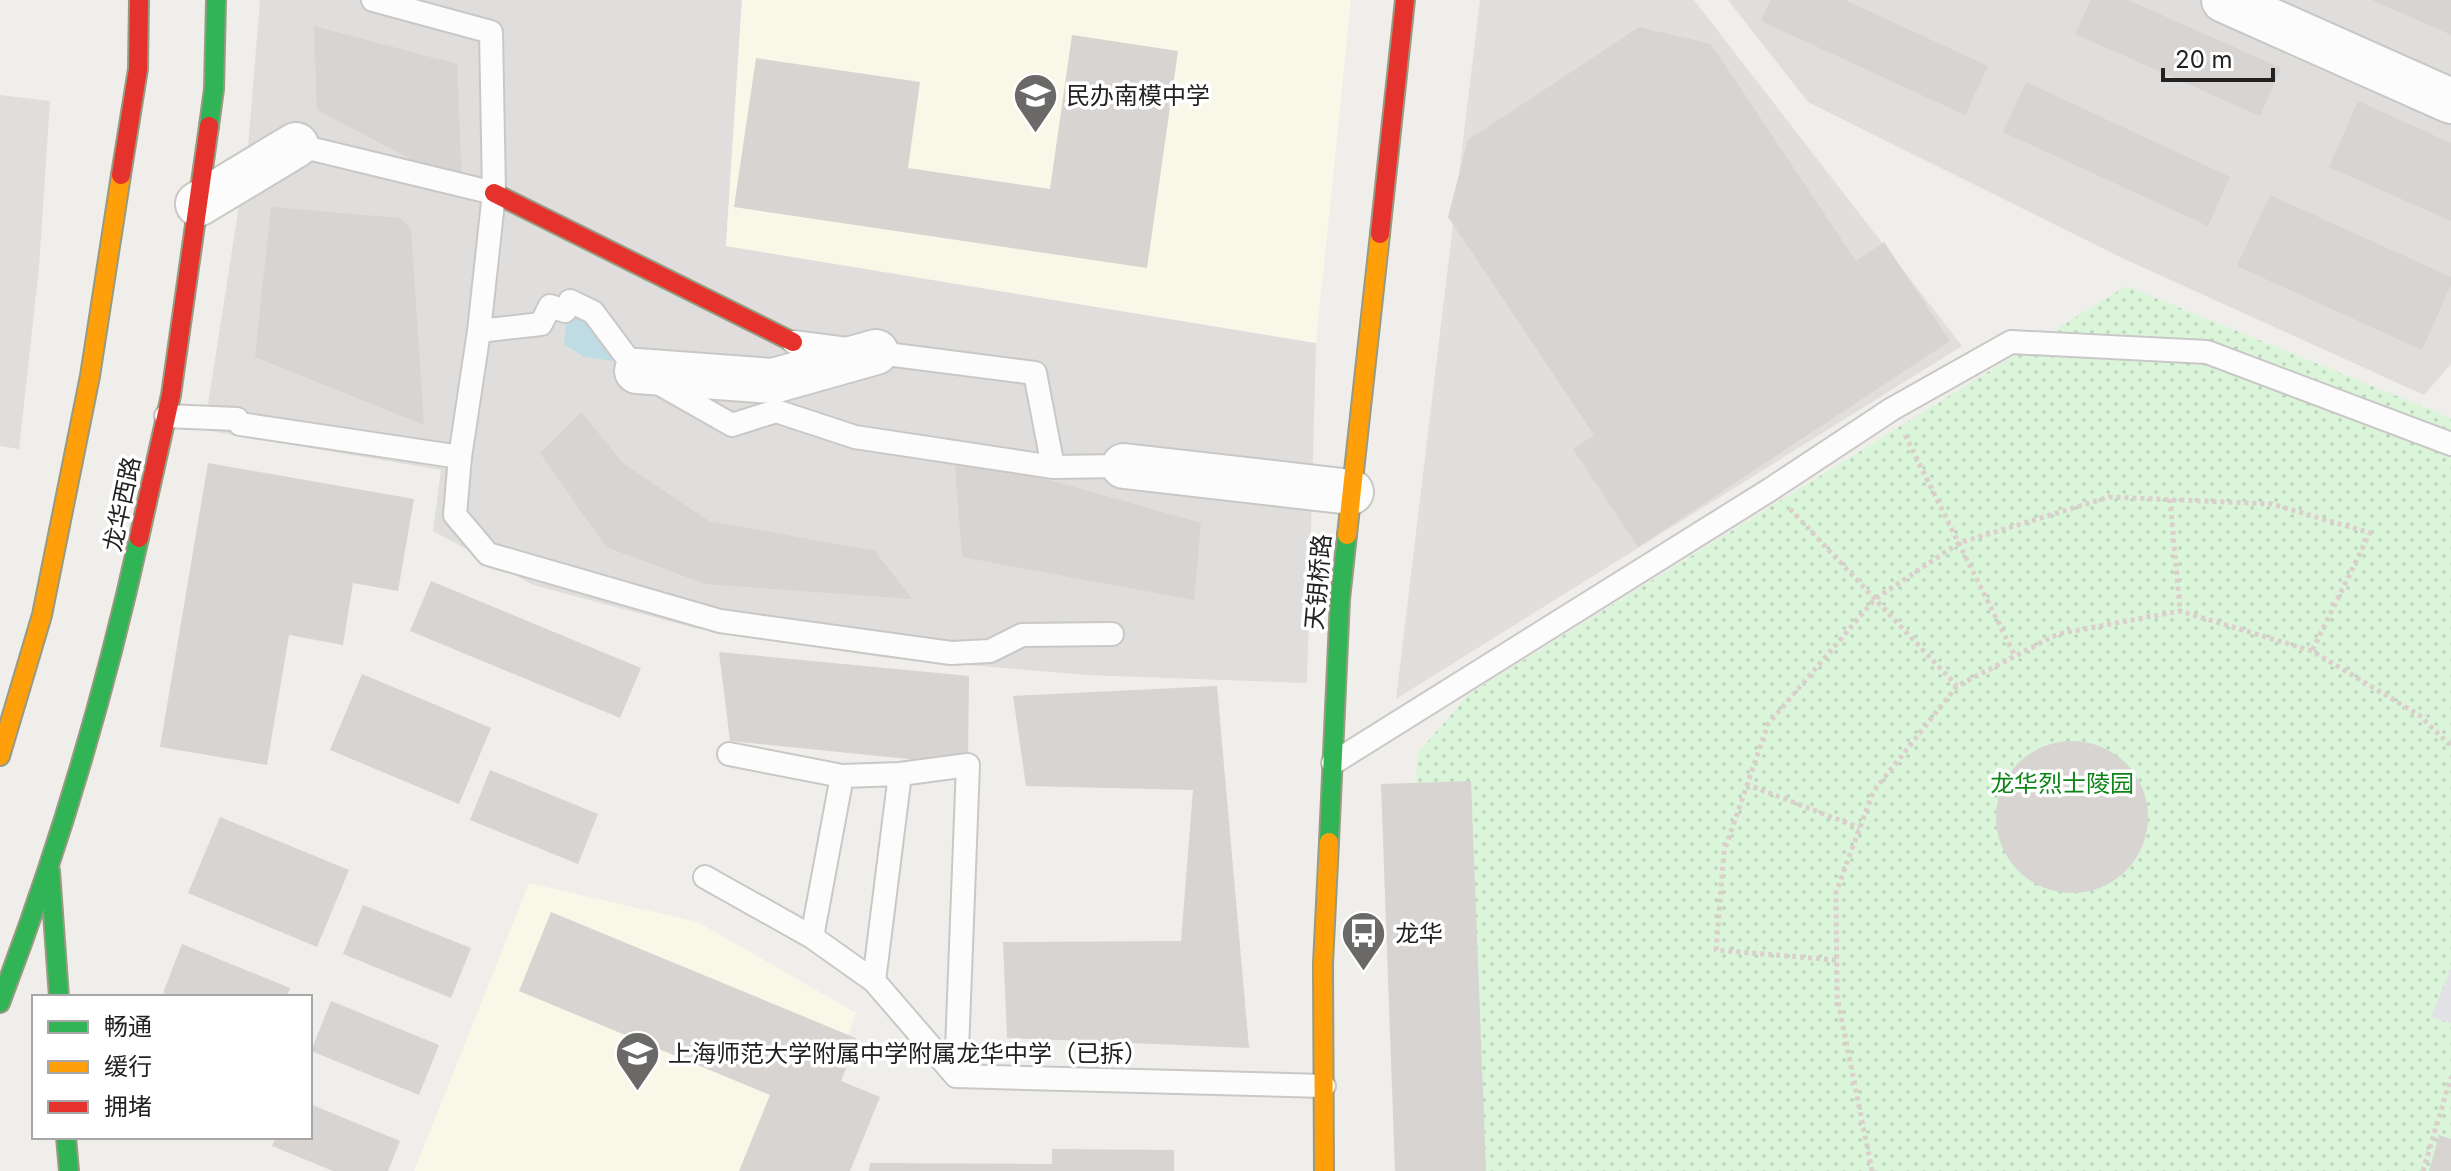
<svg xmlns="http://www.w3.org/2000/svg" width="2451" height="1171" viewBox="0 0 2451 1171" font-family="Inter,'Noto Sans SC',sans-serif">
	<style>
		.residential { fill: #dfdedc }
		.education { fill: #f8f7e8 }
		.park { fill: url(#park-dots) }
		.parking { fill: #e0dfde }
		.plaza { fill: #e2e1e5 }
		.water { fill: #bfdbe3 }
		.building { fill: #d7d4d2 }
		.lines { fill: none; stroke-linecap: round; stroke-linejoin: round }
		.lane-casing { stroke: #c9c8c7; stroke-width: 26 }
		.street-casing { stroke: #c9c8c7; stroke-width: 48 }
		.fast-casing { stroke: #999a82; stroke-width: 22 }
		.slow-casing { stroke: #999a82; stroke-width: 22 }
		.jam-casing { stroke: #999a82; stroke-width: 22 }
		.path { stroke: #dccecd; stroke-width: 5; stroke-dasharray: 4 4; stroke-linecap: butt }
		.lane { stroke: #fdfcfc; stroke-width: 22 }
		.street { stroke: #fdfcfc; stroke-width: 44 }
		.fast { stroke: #30b455; stroke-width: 18 }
		.slow { stroke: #ff9f0a; stroke-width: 18 }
		.jam { stroke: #e5322d; stroke-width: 18 }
		.labels { text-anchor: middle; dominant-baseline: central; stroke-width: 7; stroke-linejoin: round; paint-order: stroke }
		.poi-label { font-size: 24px; fill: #222; stroke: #fff; text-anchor: start }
		.street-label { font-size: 24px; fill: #222; stroke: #fff }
		.park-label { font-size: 24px; fill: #0c8416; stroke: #fff }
	</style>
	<defs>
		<pattern id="park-dots" width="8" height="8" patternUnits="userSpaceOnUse" patternTransform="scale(2)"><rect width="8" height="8" fill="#daf5da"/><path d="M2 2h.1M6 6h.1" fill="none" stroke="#bbd2bb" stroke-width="1.8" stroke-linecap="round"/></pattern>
	</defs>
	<rect width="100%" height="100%" fill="#f0eeeb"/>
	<!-- residential -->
	<path class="residential" d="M 260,0 L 742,0 L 726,246 L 1316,343 L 1307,683 L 1086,675 L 888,658 L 695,628 L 533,585 L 433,531 L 441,470 L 204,430 L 248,148 Z
		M 1728,0 L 2451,0 L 2451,364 L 2424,395 L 2120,257 L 1808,102 Z
		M 0,95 L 50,101 L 39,267 L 19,449 L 0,446 Z"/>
	<!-- education -->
	<path class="education" d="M 742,0 L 1351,0 L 1316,343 L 726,246 Z
		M 529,883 L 698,922 L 856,1013 L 801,1171 L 414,1171 Z"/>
	<!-- park -->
	<path class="park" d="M 2126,286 L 2451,418 L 2451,1171 L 1404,1171 L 1417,754 L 1469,694 Z"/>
	<!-- parking -->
	<path class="parking" d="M 1480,0 L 1694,0 L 1962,346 L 1396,699 Z"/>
	<!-- plaza -->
	<path class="plaza" d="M 2451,968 L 2451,1023 L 2431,1017 Z"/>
	<!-- water -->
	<path class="water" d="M 578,315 L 594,320 L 615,347 L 613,361 L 584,357 L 564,344 L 567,316 Z"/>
	<!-- building -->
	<path class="building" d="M 1770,0 L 1845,0 L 1988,66 L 1965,115 L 1761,21 Z
		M 2091,0 L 2128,0 L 2281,68 L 2260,116 L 2075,34 Z
		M 2372,0 L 2451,0 L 2451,35 Z
		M 314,26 L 457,64 L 462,186 L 317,110 Z
		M 1639,27 L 1711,44 L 1856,261 L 1884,242 L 1950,341 L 1638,547 L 1573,449 L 1594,435 L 1448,217 L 1468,140 Z
		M 1072,35 L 1178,51 L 1147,268 L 734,207 L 756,58 L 920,82 L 908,168 L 1050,189 Z
		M 2026,82 L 2230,177 L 2208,226 L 2003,132 Z
		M 2358,101 L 2451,143 L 2451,221 L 2329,167 Z
		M 2270,195 L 2451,277 L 2451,285 L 2422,350 L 2237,266 Z
		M 271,207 L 400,218 L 411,229 L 424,425 L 255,357 Z
		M 581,412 L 624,464 L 709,521 L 875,551 L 912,599 L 705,584 L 606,547 L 540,453 Z
		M 954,453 L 1201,523 L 1194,600 L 962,557 Z
		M 208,463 L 414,499 L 398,591 L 353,583 L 343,645 L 289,635 L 267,765 L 160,747 Z
		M 431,581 L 641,668 L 620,718 L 410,631 Z
		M 719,652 L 969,676 L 968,765 L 730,741 Z
		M 362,674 L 491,728 L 459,804 L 330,750 Z
		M 1217,686 L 1249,1048 L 1007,1038 L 1003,942 L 1181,941 L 1193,790 L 1026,786 L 1013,696 Z
		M1996 817a76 76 0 1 1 152 0a76 76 0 1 1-152 0Z
		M 490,770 L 598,814 L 578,864 L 470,820 Z
		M 1471,781 L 1486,1171 L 1395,1171 L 1381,784 Z
		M 220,817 L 349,870 L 317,947 L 188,893 Z
		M 363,905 L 471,948 L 451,998 L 343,954 Z
		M 551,912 L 858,1039 L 841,1081 L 880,1097 L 850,1171 L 739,1171 L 770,1095 L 519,991 Z
		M 182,944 L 290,988 L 287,997 L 172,997 L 163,993 Z
		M 331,1001 L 439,1045 L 419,1095 L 311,1051 Z
		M 310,1104 L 400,1141 L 388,1171 L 333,1171 L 272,1146 L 276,1137 L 310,1137 Z
		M 2439,1135 L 2451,1139 L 2451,1171 L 2429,1171 Z
		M 1052,1149 L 1174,1150 L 1174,1171 L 869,1171 L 870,1163 L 1052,1164 Z"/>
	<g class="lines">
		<defs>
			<path id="lane" d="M 373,0 L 491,32 L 494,193
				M 296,145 L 494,193 L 479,331 L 460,457
				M 479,331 L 541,324 L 550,306 L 565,311 L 570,301 L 593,312 L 637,371 L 732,425 L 776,411 L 855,437 L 1053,467 L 1124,466
				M 793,342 L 1035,373 L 1053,467
				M 166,416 L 237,419 L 240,424 L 460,457 L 455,515 L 488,554 L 720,621 L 951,653 L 990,651 L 1022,635 L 1112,634
				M 729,754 L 842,776 L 812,937
				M 1333,763 L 1771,489 L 1892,409 L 2011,342 L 2207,352 L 2451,444
				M 842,776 L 900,774 L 968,765 L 956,1076
				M 705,877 L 812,937 L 874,981 L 956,1076 L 1324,1086
				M 874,981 L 900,774"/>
			<path id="street" d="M 2224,0 L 2451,101
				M 198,204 L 296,145
				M 637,371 L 773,381 L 876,352
				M 1124,466 L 1351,492"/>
			<path id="fast" d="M 209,126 L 214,89 L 216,0
				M 1329,842 L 1340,599 L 1347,535
				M 50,871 L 59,997
				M 0,1003 C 58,851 104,697 139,538
				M 66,1137 L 69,1171"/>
			<path id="slow" d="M 1347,535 L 1380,234
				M 0,756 L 42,615 L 90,376 L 121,175
				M 1324,1171 L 1323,964 L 1329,842"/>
			<path id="jam" d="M 121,175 L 138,69 L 139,0
				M 494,193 L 793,342
				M 1380,234 L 1405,0
				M 139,538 L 171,395 L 209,126"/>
		</defs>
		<!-- lane casing -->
		<use href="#lane" class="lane-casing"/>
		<!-- street casing -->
		<use href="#street" class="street-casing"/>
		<!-- fast casing -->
		<use href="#fast" class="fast-casing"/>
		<!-- slow casing -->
		<use href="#slow" class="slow-casing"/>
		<!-- jam casing -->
		<use href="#jam" class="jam-casing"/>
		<!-- path -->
		<path class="path" d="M 1905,435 L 2015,656
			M 2170,499 L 2180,611
			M 1790,509 L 1957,686
			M 1746,784 L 1860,828
			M 1836,960 L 1716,950 L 1724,852 L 1768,724 L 1875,599 L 1959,543 L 2109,497 L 2272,504 L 2370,533 L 2312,651
			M 1872,1171 L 1837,996 L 1836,892 L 1873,792 L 1957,686 L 2058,634 L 2180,611 L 2312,651 L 2419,715 L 2451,746
			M 2423,1171 L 2451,1077"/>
		<!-- lane -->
		<use href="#lane" class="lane"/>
		<!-- street -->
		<use href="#street" class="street"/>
		<!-- fast -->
		<use href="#fast" class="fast"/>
		<!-- slow -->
		<use href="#slow" class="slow"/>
		<!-- jam -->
		<use href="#jam" class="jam"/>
	</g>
	<!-- icons -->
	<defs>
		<symbol id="school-pin" viewBox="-11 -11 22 30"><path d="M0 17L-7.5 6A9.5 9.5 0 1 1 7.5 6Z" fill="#6a6968" stroke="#fff"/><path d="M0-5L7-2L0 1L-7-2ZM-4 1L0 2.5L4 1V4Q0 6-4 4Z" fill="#fff"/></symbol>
		<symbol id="bus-pin" viewBox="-11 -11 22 30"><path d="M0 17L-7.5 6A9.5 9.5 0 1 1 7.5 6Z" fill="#6a6968" stroke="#fff"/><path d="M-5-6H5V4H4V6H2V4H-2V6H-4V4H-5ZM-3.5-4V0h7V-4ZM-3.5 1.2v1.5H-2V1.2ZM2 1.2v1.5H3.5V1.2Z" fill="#fff"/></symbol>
	</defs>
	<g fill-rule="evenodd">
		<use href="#school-pin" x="1010" y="70" width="51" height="69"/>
		<use href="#bus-pin" x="1338" y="908" width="51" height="69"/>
		<use href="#school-pin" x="612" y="1028" width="51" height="69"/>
	</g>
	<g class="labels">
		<!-- poi labels -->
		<g class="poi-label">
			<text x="1066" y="95">民办南模中学</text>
			<text x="1395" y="933">龙华</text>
			<text x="668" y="1053">上海师范大学附属中学附属龙华中学（已拆）</text>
		</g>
		<!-- street labels -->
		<g class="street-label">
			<text transform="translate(122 504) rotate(-78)">龙华西路</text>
			<text transform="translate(1318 582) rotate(-85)">天钥桥路</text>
		</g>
		<!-- park labels -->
		<g class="park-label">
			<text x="2062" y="783">龙华烈士陵园</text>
		</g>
	</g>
	<!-- legend -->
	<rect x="32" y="995" width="280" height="144" fill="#ffffff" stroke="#a7a7a7" stroke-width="2"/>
	<rect x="48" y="1021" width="40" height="12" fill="#30b455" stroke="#a7a7a7" stroke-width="2"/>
	<text x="104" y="1035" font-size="24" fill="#222222">畅通</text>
	<rect x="48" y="1061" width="40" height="12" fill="#ff9f0a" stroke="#a7a7a7" stroke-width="2"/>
	<text x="104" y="1075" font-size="24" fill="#222222">缓行</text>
	<rect x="48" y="1101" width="40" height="12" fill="#e5322d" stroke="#a7a7a7" stroke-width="2"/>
	<text x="104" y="1115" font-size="24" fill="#222222">拥堵</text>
	<!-- scale -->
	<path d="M2163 68v12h110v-12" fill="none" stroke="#222222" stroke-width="4"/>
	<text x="2175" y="68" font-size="24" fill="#222222" stroke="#ffffff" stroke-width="6" paint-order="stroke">20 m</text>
</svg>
